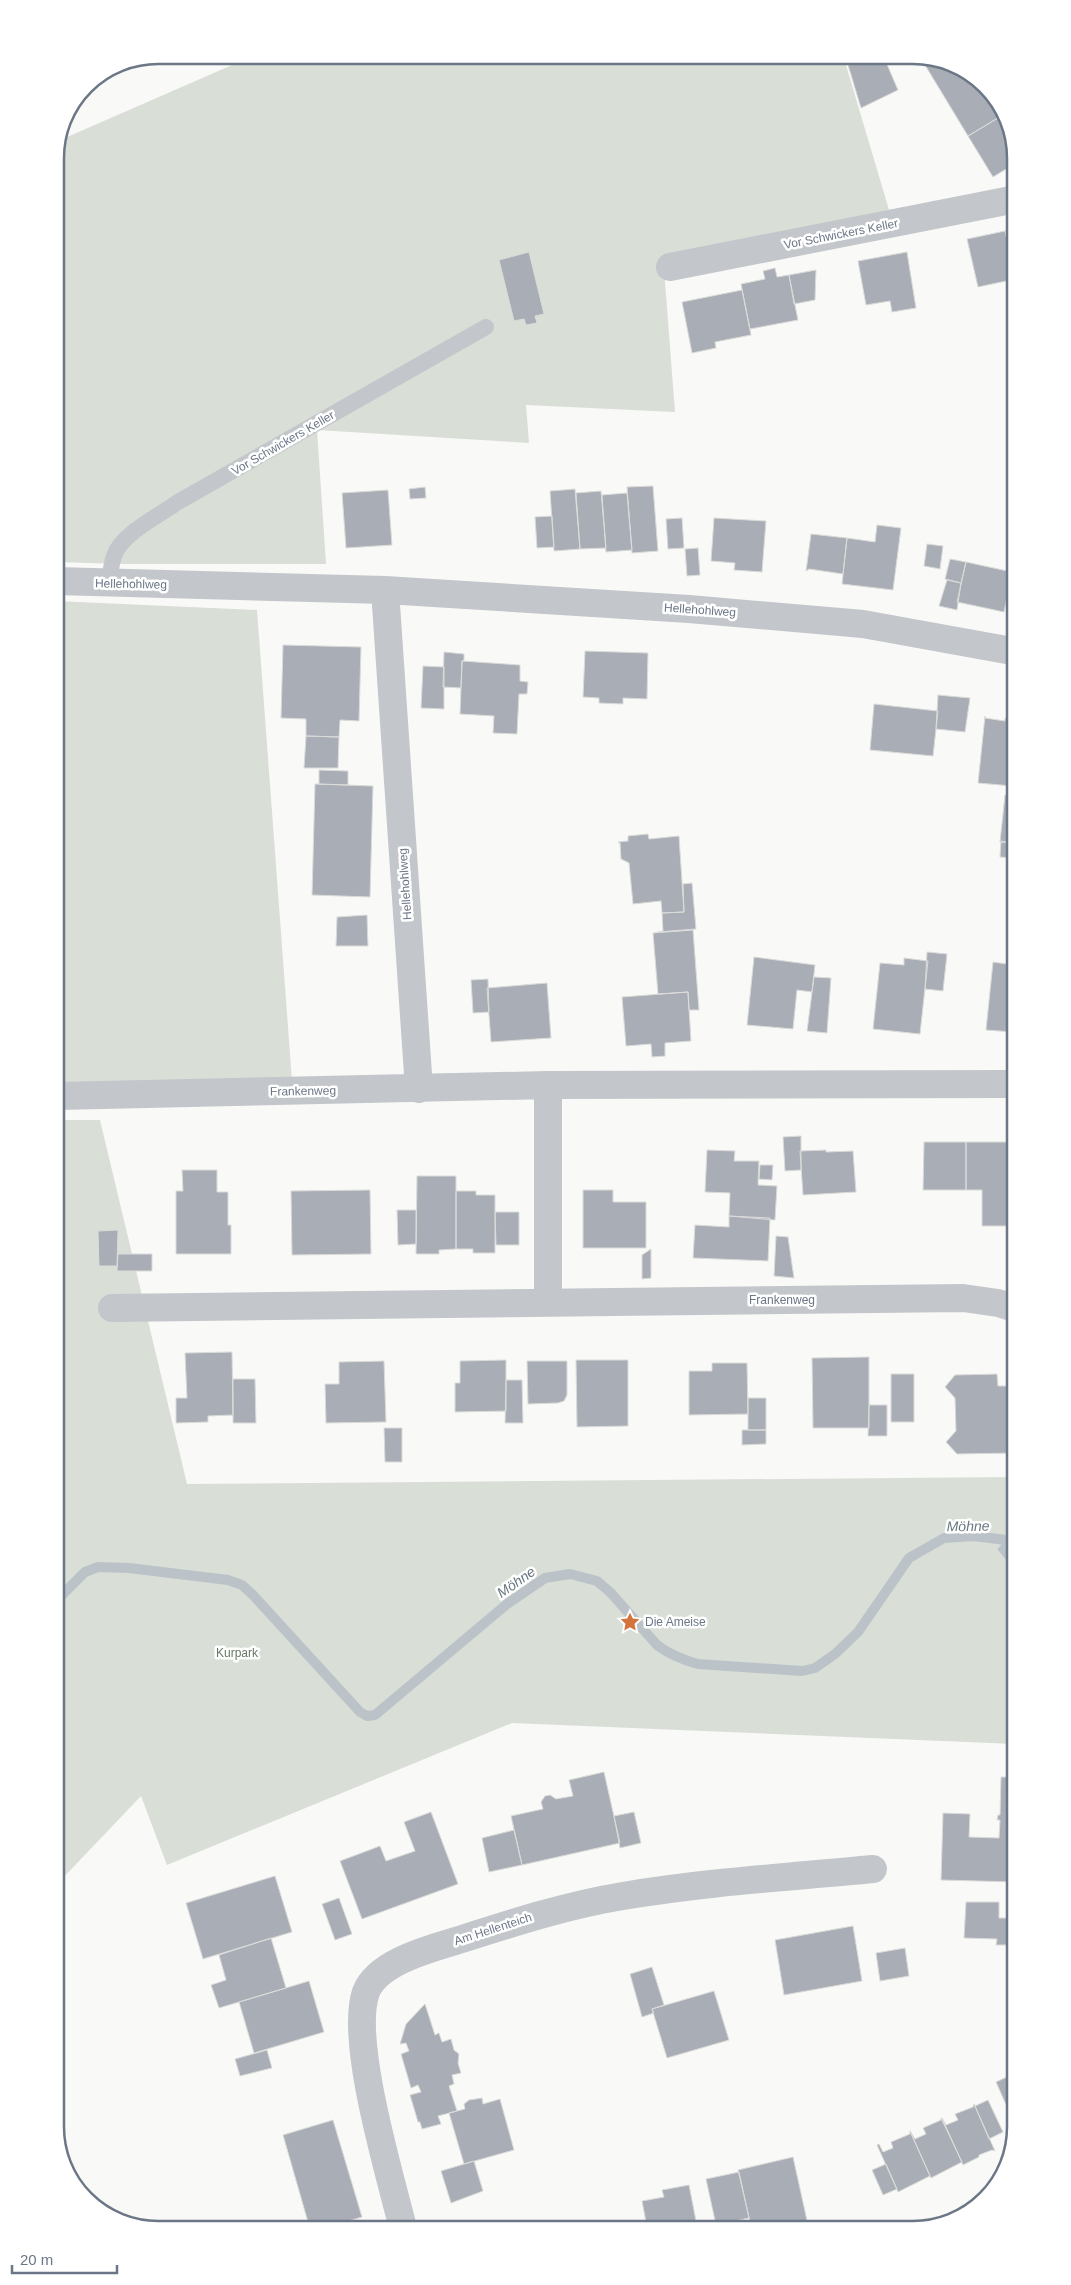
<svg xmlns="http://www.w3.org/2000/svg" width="1071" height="2285" viewBox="0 0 1071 2285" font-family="Helvetica,sans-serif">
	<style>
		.green { fill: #d9ded7 }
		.water { fill: #bbc3c9 }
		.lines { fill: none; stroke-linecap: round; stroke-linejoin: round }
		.stream { stroke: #bbc3c9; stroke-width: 10 }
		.building { fill: #a9aeb6; stroke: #dbdbd9 }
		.service { stroke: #c3c6ca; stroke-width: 16 }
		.minor { stroke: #c3c6ca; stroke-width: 28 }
		.labels { text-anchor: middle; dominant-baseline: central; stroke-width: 5; stroke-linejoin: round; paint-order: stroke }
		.street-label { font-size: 12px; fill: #6b7686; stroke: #fff }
		.poi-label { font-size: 12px; fill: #6b7686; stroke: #fff; text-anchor: start }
		.park-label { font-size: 12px; fill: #667865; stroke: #fff }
		.water-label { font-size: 14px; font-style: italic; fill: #677780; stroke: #fff }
		.rim { fill: none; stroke: #6b7686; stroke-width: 2.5 }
	</style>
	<rect width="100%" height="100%" fill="#f9f9f7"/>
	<!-- green -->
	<path class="green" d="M 255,55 L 843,55 L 889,210 L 663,256 L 675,412 L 526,405 L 529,443 L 317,430 L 326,564 L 122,564 L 56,562 L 55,152 L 58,141 Z
		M 56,601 L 257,610 L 292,1081 L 58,1086 Z
		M 58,1120 L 100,1120 L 187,1484 L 1014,1477 L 1014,1533 L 1011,1534 L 997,1549 L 1014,1570 L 1015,1744 L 512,1723 L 167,1865 L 141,1796 L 60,1881 Z"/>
	<!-- water -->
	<path class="water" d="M 1011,1534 L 1014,1534 L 1014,1570 L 997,1549 Z"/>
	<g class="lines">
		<!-- stream -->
		<path class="stream" d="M 59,1598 L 85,1572 L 98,1567 L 129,1568 L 228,1580 L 242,1585 L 253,1595 L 360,1712 L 367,1716 L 375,1715 L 507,1604 L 545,1578 L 570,1574 L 597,1581 L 611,1593 L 657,1645 C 670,1655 683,1660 698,1664 L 802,1671 L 815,1668 L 835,1654 L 858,1632 L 909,1558 L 944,1538 L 973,1536 L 1006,1540"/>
	</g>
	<!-- building -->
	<path class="building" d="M 845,55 L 883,55 L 898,90 L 861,108 Z
		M 933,60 L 975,76 L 1003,115 L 968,136 L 925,65 Z
		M 1003,115 L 1010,125 L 1011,166 L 993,177 L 968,136 Z
		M 1011,230 L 1011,257 L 1005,231 Z
		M 1005,231 L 1011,257 L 1011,280 L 978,287 L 967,239 Z
		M 529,252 L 544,314 L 535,316 L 537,323 L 526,325 L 524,319 L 514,321 L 499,260 Z
		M 907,252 L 916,308 L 892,312 L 890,301 L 866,305 L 858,261 Z
		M 775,268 L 777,277 L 789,275 L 798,320 L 750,329 L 741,284 L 765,279 L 763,271 Z
		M 816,270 L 815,300 L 794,304 L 789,275 Z
		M 742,290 L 751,335 L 715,342 L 716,348 L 692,353 L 682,302 Z
		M 653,486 L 658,551 L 632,553 L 627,487 Z
		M 425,487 L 426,498 L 410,499 L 409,489 Z
		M 575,489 L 580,549 L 554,551 L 550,491 Z
		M 388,490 L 392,545 L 346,548 L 342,493 Z
		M 601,491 L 606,548 L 580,549 L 576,493 Z
		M 627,493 L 632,550 L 606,552 L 602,495 Z
		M 552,516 L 554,547 L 537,548 L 535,517 Z
		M 682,518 L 684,548 L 668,549 L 666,519 Z
		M 714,518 L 766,521 L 762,572 L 734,570 L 735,563 L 711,561 Z
		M 877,525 L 901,528 L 893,590 L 842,584 L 847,538 L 875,542 Z
		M 811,534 L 847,538 L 843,574 L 809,569 L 806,571 Z
		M 927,544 L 943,546 L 940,569 L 924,566 Z
		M 698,548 L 700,575 L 687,576 L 685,549 Z
		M 950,559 L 966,562 L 961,583 L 945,579 Z
		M 966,562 L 1012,572 L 1004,612 L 957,602 Z
		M 947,580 L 961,583 L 957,610 L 939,606 Z
		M 283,645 L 361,647 L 359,721 L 340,720 L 339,737 L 306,736 L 306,719 L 281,718 Z
		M 585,651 L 648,653 L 647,699 L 623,698 L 623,704 L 599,703 L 599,698 L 583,697 Z
		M 444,652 L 464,654 L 464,660 L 462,661 L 461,688 L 443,687 Z
		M 462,661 L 520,665 L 520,681 L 528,682 L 527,694 L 519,694 L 517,734 L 493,733 L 494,716 L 460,714 Z
		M 423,666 L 444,667 L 444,709 L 421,708 Z
		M 938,695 L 970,698 L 965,732 L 936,729 Z
		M 874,704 L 938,711 L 933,756 L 870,750 Z
		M 985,716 L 985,718 L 1005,721 L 1005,718 L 1012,719 L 1012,786 L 978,783 Z
		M 306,736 L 339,737 L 338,768 L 304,768 Z
		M 319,770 L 348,771 L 348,785 L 319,784 Z
		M 315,784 L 373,786 L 370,897 L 312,895 Z
		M 1005,795 L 1012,795 L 1012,843 L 1000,842 Z
		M 648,834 L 649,839 L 679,836 L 684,912 L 662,913 L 661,901 L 633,904 L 629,863 L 621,859 L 620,843 L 618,842 L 628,841 L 628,836 Z
		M 1001,841 L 1012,843 L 1012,858 L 1000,857 Z
		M 692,883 L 696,929 L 658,932 L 663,931 L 662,913 L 684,912 L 683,884 Z
		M 367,915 L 368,946 L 336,946 L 337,917 Z
		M 693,930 L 699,1010 L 689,1010 L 688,992 L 658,994 L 653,933 Z
		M 927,952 L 947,954 L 943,991 L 925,989 Z
		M 754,957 L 815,965 L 812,992 L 797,990 L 793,1029 L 747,1025 Z
		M 904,958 L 928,961 L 920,1034 L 873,1029 L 880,963 L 904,965 Z
		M 993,962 L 1013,965 L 1013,1032 L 986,1030 Z
		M 814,977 L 831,978 L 827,1033 L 807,1031 Z
		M 488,979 L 489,1012 L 473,1013 L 471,980 Z
		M 547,983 L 551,1038 L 491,1042 L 487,988 Z
		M 688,992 L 691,1041 L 665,1043 L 665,1056 L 652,1057 L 651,1044 L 626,1046 L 622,997 Z
		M 801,1136 L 801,1170 L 785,1171 L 783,1137 Z
		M 924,1142 L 966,1142 L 966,1190 L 923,1190 Z
		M 966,1142 L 1008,1142 L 1008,1226 L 982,1226 L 982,1190 L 966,1190 Z
		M 707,1150 L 735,1151 L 734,1161 L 759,1161 L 758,1185 L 777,1186 L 775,1220 L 729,1216 L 730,1193 L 705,1192 Z
		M 826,1150 L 826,1152 L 853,1151 L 856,1192 L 803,1195 L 800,1151 Z
		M 1008,1164 L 1013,1164 L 1013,1210 L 1007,1210 Z
		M 760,1165 L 773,1165 L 772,1180 L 759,1179 Z
		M 182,1170 L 217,1170 L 217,1192 L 228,1192 L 228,1225 L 231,1225 L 231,1254 L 176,1254 L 176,1191 L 183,1191 Z
		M 417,1176 L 456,1176 L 456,1249 L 439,1250 L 439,1254 L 416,1254 Z
		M 370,1190 L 371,1254 L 292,1255 L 291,1191 Z
		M 583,1190 L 613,1190 L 613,1202 L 646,1202 L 646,1248 L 583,1248 Z
		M 456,1191 L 476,1191 L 476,1195 L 495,1195 L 495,1253 L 473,1253 L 473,1249 L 456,1249 Z
		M 397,1210 L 416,1210 L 416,1244 L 398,1245 Z
		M 495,1212 L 519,1212 L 519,1245 L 496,1245 Z
		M 729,1216 L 770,1218 L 768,1261 L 693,1258 L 695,1225 L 729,1227 Z
		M 118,1230 L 117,1266 L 99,1266 L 98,1231 Z
		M 776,1236 L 788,1237 L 794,1278 L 774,1276 Z
		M 651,1249 L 651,1278 L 642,1279 L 642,1255 Z
		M 118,1254 L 152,1254 L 152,1271 L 117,1271 Z
		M 232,1352 L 233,1415 L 208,1416 L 208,1422 L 176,1423 L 176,1398 L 187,1398 L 185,1353 Z
		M 869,1357 L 869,1428 L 813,1428 L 812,1358 Z
		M 506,1360 L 506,1411 L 455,1412 L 455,1383 L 460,1383 L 460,1361 Z
		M 576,1360 L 628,1360 L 628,1426 L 577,1427 Z
		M 384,1361 L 386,1422 L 326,1423 L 325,1384 L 339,1384 L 339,1362 Z
		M 527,1361 L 567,1361 L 567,1395 L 564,1401 L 558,1403 L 528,1404 Z
		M 712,1363 L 747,1363 L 748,1414 L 689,1415 L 689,1371 L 712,1371 Z
		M 891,1374 L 914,1374 L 914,1422 L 891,1422 Z
		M 997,1374 L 998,1386 L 1007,1386 L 1014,1390 L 1014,1453 L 957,1454 L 946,1442 L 956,1431 L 955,1398 L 945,1387 L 955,1375 Z
		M 233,1379 L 255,1379 L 256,1423 L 233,1423 Z
		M 506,1380 L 522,1380 L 523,1423 L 505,1423 Z
		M 748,1398 L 766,1398 L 766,1430 L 748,1430 Z
		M 869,1405 L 887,1405 L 887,1436 L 868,1436 Z
		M 384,1428 L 402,1428 L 402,1462 L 385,1462 Z
		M 742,1430 L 766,1430 L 766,1444 L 742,1445 Z
		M 604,1772 L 620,1843 L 522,1865 L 511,1816 L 543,1809 L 541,1802 L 545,1796 L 550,1795 L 556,1799 L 573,1796 L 569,1780 Z
		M 1001,1777 L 1015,1777 L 1015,1882 L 941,1880 L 943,1813 L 970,1814 L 969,1837 L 999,1838 L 1000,1820 L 997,1820 L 998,1815 L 1000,1815 Z
		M 431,1812 L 458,1884 L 362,1919 L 340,1861 L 380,1846 L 386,1861 L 415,1851 L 404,1822 Z
		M 634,1812 L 641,1843 L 620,1848 L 614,1816 Z
		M 514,1830 L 522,1865 L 489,1872 L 482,1838 Z
		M 275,1876 L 292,1932 L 203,1959 L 186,1903 Z
		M 339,1898 L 352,1934 L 335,1940 L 322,1904 Z
		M 966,1902 L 999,1902 L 999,1918 L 1014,1918 L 1013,1945 L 996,1945 L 997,1939 L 964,1938 Z
		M 853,1926 L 862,1981 L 784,1995 L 775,1940 Z
		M 271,1938 L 286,1988 L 219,2008 L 211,1985 L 226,1980 L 219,1955 Z
		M 905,1948 L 909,1976 L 880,1981 L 876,1953 Z
		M 1016,1950 L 1016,1966 L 1014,1967 L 1007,1954 Z
		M 652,1967 L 664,2005 L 652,2009 L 654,2013 L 642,2017 L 630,1974 Z
		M 309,1981 L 324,2032 L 254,2053 L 239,2002 Z
		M 714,1991 L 729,2040 L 667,2058 L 652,2009 Z
		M 425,2004 L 435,2035 L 439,2033 L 442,2042 L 451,2039 L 454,2050 L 459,2054 L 458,2063 L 461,2073 L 452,2075 L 454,2084 L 449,2086 L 457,2111 L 438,2116 L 441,2124 L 422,2129 L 420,2122 L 418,2122 L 410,2095 L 421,2092 L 418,2085 L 411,2088 L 401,2054 L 409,2051 L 406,2043 L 400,2044 L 406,2024 Z
		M 267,2050 L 272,2068 L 240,2076 L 235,2059 Z
		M 1011,2073 L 1016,2081 L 1016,2090 L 1009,2076 Z
		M 1009,2076 L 1016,2090 L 1015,2125 L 996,2082 Z
		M 482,2098 L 483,2104 L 500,2099 L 514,2150 L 464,2164 L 449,2113 L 465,2109 L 464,2104 L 469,2100 Z
		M 988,2100 L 1003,2132 L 989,2139 L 975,2106 Z
		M 974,2104 L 995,2151 L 992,2150 L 979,2155 L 979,2157 L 963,2165 L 942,2118 L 946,2125 L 958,2120 L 955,2114 L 973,2107 Z
		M 941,2118 L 962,2162 L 931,2178 L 910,2131 L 915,2139 L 926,2134 L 923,2128 L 941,2120 Z
		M 333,2120 L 362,2217 L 321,2229 L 310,2229 L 283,2135 Z
		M 910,2131 L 930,2176 L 898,2192 L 877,2145 L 879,2144 L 883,2152 L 893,2148 L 891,2142 L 910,2134 Z
		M 793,2157 L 808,2225 L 751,2226 L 738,2170 Z
		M 474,2161 L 483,2191 L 451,2203 L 441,2171 Z
		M 886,2164 L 897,2189 L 883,2195 L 872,2170 Z
		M 739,2172 L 749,2218 L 716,2225 L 706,2179 Z
		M 689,2185 L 697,2226 L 626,2227 L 646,2222 L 642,2201 L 664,2197 L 662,2190 Z"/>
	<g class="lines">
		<!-- service -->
		<path class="service" d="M 109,583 C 110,574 111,565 114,556 C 121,534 160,515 178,502 L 486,327"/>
		<!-- minor -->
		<path class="minor" d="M 670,267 L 1011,200
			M 56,581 L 385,590 L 689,609 L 863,624 L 1012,651
			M 385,590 L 419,1089
			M 548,1085 L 548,1301
			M 58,1096 L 548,1085 L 1013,1084
			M 112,1308 L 963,1298 L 998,1303 L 1014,1308
			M 403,2228 C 390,2175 349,2040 366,1992 C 378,1961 433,1948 462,1939 C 515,1922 568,1905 623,1896 C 705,1882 790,1877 873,1869"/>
	</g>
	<!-- icons -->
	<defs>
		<symbol id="sight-bare" viewBox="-9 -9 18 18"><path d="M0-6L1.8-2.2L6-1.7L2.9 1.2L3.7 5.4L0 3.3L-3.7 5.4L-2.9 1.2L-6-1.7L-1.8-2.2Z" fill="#d4733c" stroke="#fff" stroke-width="2.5" paint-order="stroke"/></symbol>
	</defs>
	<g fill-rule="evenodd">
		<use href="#sight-bare" x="616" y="1608" width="28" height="28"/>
	</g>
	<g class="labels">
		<!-- street labels -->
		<g class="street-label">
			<text transform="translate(841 234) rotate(-11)">Vor Schwickers Keller</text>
			<text transform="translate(283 443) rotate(-30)">Vor Schwickers Keller</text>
			<text transform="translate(131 584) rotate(1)">Hellehohlweg</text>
			<text transform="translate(700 610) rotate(4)">Hellehohlweg</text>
			<text transform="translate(405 884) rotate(-94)">Hellehohlweg</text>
			<text transform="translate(303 1091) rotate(-1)">Frankenweg</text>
			<text x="782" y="1300">Frankenweg</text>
			<text transform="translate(493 1929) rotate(-18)">Am Hellenteich</text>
		</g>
		<!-- poi labels -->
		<g class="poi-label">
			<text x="645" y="1622">Die Ameise</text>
		</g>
		<!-- park labels -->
		<g class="park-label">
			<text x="237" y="1653">Kurpark</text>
		</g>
		<!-- water labels -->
		<g class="water-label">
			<text transform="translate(968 1526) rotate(-1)">Möhne</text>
			<text transform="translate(516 1582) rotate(-35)">Möhne</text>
		</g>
	</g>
	<!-- crop -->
	<path d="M0 0H1071V2285H0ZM158 64H913A94 94 0 0 1 1007 158V2127A94 94 0 0 1 913 2221H158A94 94 0 0 1 64 2127V158A94 94 0 0 1 158 64Z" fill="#fff" fill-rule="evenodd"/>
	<path class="rim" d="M158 64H913A94 94 0 0 1 1007 158V2127A94 94 0 0 1 913 2221H158A94 94 0 0 1 64 2127V158A94 94 0 0 1 158 64Z"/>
	<!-- scale -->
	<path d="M12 2265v8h105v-8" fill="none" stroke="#6b7686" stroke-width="2.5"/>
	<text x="20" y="2265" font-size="15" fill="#6b7686" stroke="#ffffff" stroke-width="4" paint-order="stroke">20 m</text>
</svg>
